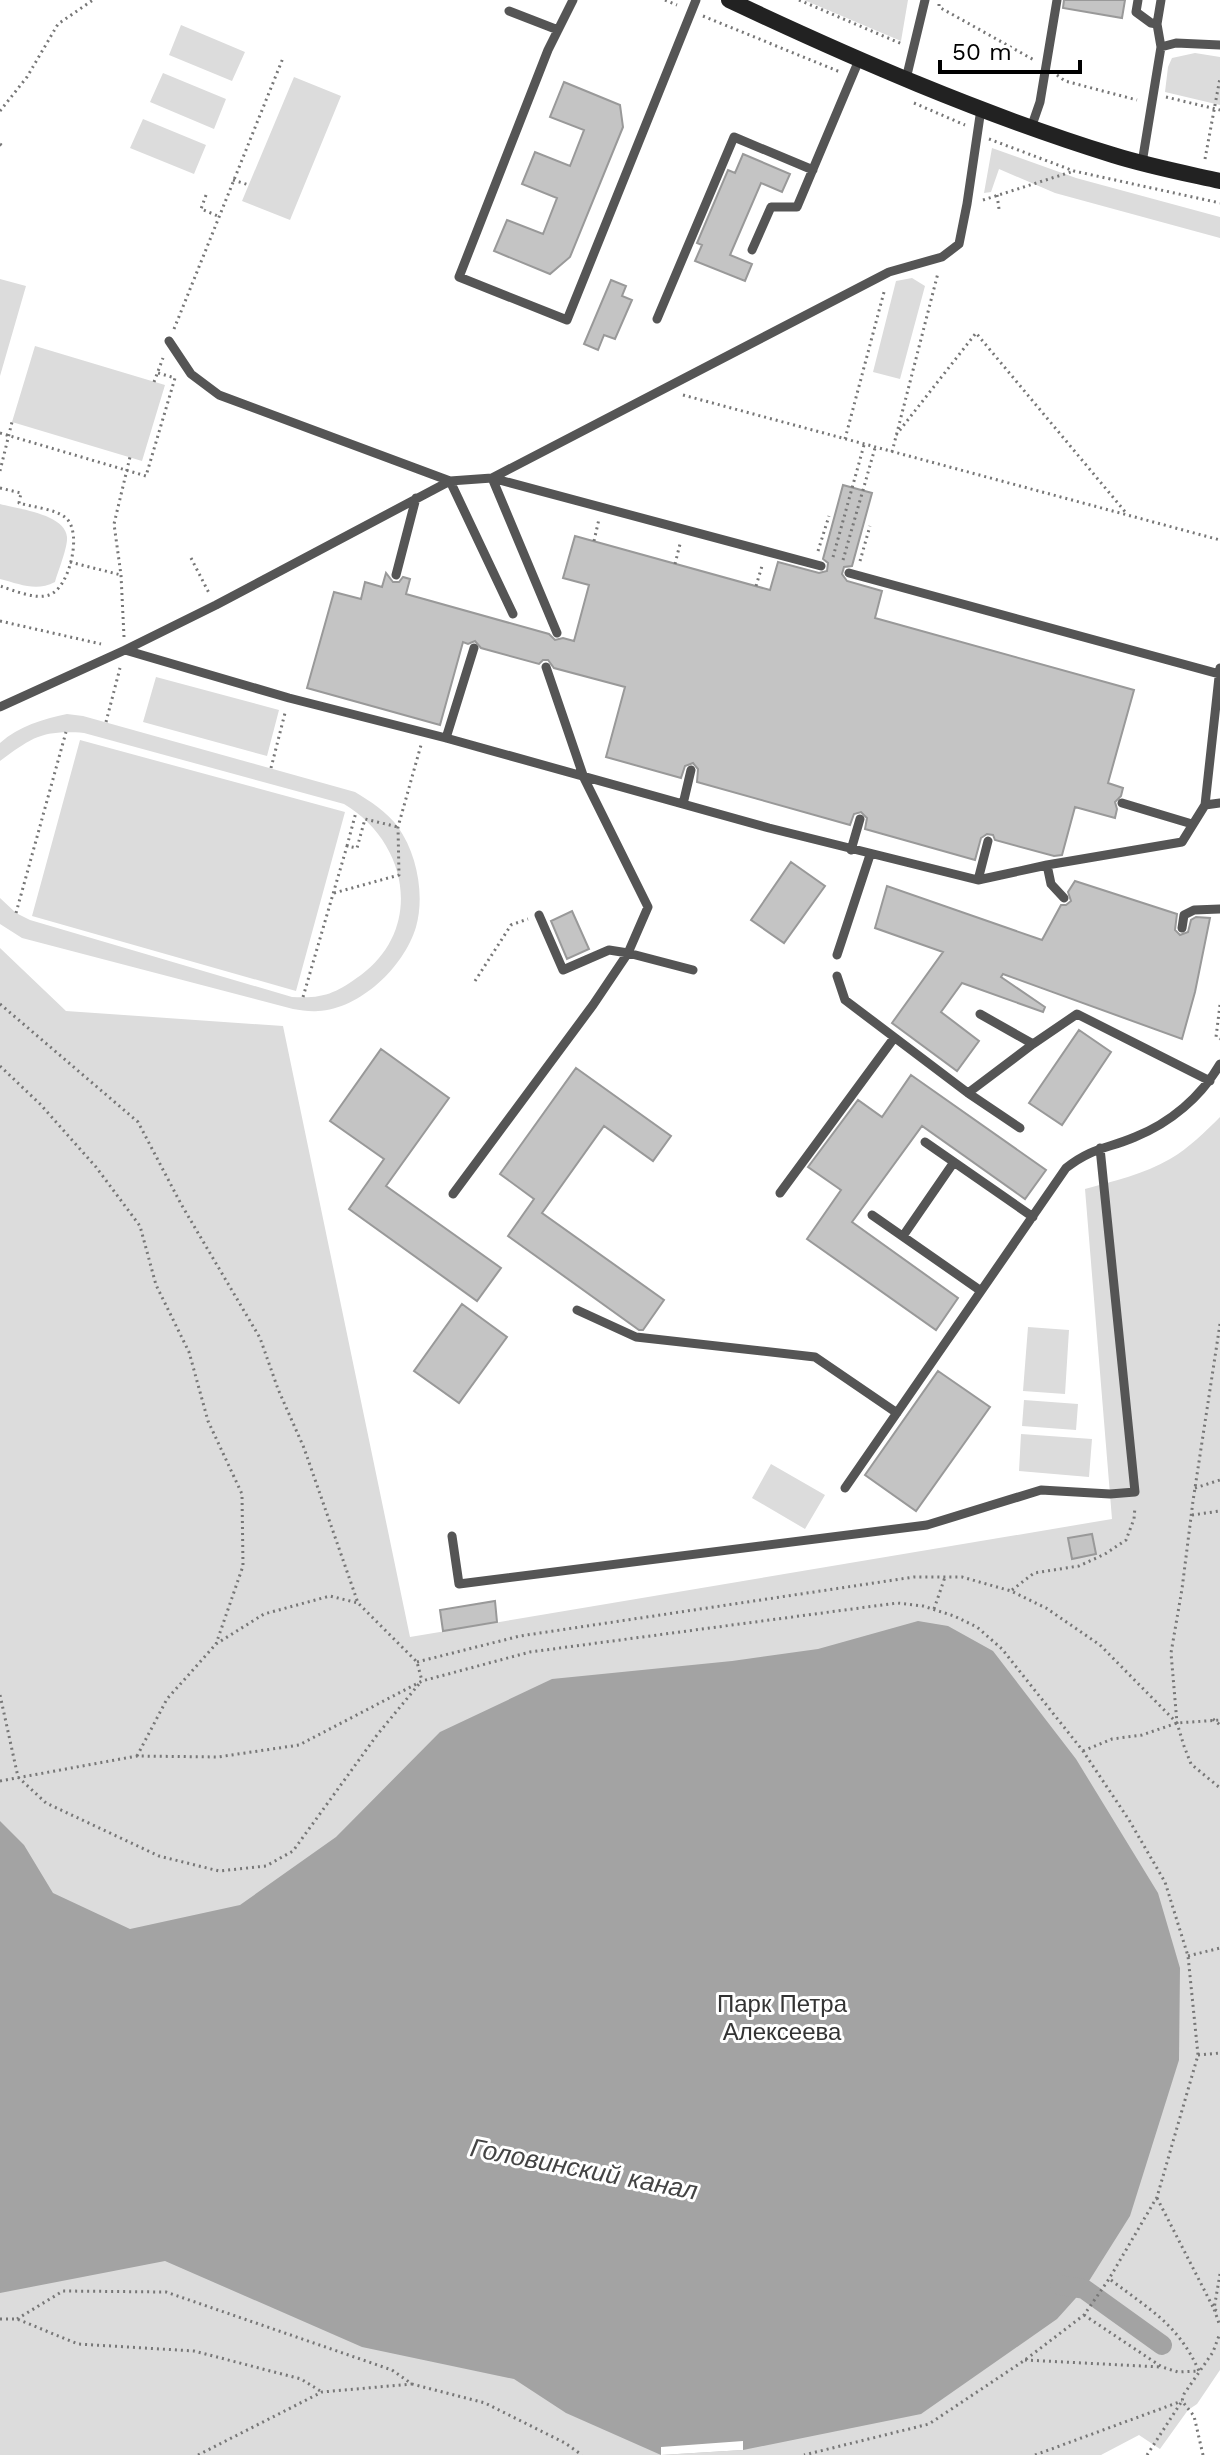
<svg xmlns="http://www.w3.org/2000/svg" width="1220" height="2455" viewBox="0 0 1220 2455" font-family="'Work Sans',sans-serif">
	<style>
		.green { fill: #dcdcdc }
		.water { fill: #a3a3a3 }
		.pier { fill: #fff }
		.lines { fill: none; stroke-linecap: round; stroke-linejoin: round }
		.canal { stroke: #a3a3a3; stroke-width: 20 }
		.building { fill: #c4c4c4; stroke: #999; stroke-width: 2 }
		.path { stroke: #777; stroke-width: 3; stroke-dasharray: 2 4; stroke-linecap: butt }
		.lane { stroke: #555; stroke-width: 9 }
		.secondary { stroke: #222; stroke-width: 16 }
		.labels { text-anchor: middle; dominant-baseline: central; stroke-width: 6; stroke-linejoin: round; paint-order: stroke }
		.park-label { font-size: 24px; fill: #333; stroke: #fff }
		.water-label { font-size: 26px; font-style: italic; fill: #444; stroke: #fff }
	</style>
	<rect width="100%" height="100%" fill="#fff"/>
	<!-- green -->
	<path class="green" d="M 804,0 L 908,0 L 901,41 Z
		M 181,25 L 245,52 L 232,81 L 169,55 Z
		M 1195,53 L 1220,57 L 1220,105 L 1165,92 L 1168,67 L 1172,58 Z
		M 163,73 L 226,99 L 214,129 L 150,102 Z
		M 294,77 L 341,96 L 290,220 L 242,201 Z
		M 143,119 L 206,145 L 194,174 L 130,148 Z
		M 992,148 L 1076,178 L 1220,217 L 1220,238 L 1055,193 L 999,169 L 991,192 L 984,193 Z
		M 912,278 L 925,286 L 900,379 L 873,372 L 896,281 Z
		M 0,279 L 26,286 L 0,376 Z
		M 35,346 L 165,385 L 142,461 L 12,422 Z
		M 0,504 C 18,509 65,514 67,537 C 68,547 58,571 55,582 C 36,592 20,584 0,579 Z
		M 156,677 L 279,710 L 267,756 L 143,722 Z
		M 67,714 L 83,716 L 355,792 C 370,801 387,812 398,827 C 417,854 425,895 416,927 C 404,967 360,1009 318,1011 C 310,1012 301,1010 293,1009 L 22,938 L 0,924 L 0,898 L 16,913 L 30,920 L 292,997 C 324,999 336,993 361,975 C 424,928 408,842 344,804 L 84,733 C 42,730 33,737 0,761 L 0,743 C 19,726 43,719 67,714 Z
		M 80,740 L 345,812 L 296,991 L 32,916 Z
		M 0,948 L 66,1011 L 283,1026 L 410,1637 L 1112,1519 L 1085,1189 C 1114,1181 1144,1174 1170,1159 C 1189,1148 1205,1132 1220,1117 L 1220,2370 L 1197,2404 L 1188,2410 L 1160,2449 L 1139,2435 L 1101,2455 L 0,2455 Z
		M 1028,1327 L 1069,1330 L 1065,1394 L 1023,1391 Z
		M 1024,1400 L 1078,1404 L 1076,1430 L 1022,1426 Z
		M 1021,1434 L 1092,1439 L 1089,1477 L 1019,1471 Z
		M 771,1464 L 825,1495 L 805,1529 L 752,1498 Z"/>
	<!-- water -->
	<path class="water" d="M 918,1621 L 948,1626 L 993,1651 L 1076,1759 L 1158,1893 L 1180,1968 L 1179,2060 L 1130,2216 L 1084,2289 L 1057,2319 L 921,2414 L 743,2450 L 661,2455 L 566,2413 L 514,2379 L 362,2347 L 165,2261 L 0,2293 L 0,1821 L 24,1845 L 53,1893 L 130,1929 L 240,1905 L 336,1837 L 440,1732 L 552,1679 L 732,1661 L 818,1649 Z"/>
	<!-- pier -->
	<path class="pier" d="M 743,2441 L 743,2450 L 661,2455 L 661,2447 Z"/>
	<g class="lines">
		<!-- canal -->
		<path class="canal" d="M 1060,2285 L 1084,2289 L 1162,2345"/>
	</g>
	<!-- building -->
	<path class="building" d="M 1064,0 L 1125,0 L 1122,18 L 1063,8 Z
		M 564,82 L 620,105 L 623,127 L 570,257 L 550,274 L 494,251 L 507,220 L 543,234 L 557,198 L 522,184 L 535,152 L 570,166 L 584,130 L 550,117 Z
		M 743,154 L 790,174 L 782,192 L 761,183 L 730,255 L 752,264 L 745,281 L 695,261 L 702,245 L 697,243 L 728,170 L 735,173 Z
		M 611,280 L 626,286 L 622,296 L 632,300 L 615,339 L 604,335 L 598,350 L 584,344 Z
		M 843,485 L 872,493 L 852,566 L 844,567 L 842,574 L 847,581 L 882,591 L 875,618 L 1134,690 L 1108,783 L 1123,788 L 1121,796 L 1115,802 L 1117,809 L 1115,818 L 1075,807 L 1062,855 L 1054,856 L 995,840 L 993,835 L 987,834 L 981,838 L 975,860 L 865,829 L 867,818 L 861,812 L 854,814 L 850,825 L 697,782 L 698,769 L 693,763 L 685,766 L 681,778 L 606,757 L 625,687 L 554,668 L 548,660 L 543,660 L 539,664 L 481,648 L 475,641 L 468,644 L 463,642 L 440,725 L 307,688 L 334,592 L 361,599 L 365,582 L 382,587 L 386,573 L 393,582 L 399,582 L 403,577 L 410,579 L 406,594 L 549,634 L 555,640 L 563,638 L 574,641 L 589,585 L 563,578 L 575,536 L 770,590 L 778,562 L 819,573 L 827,571 L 828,563 L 823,559 Z
		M 791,862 L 825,886 L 784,943 L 751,920 Z
		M 1075,881 L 1177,914 L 1175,930 L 1180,935 L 1188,932 L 1191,920 L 1196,917 L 1210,918 L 1195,992 L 1182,1039 L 1003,974 L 1001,977 L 1045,1007 L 1043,1012 L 962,983 L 941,1012 L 979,1041 L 957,1071 L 892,1023 L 943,952 L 875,928 L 887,886 L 1042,940 L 1061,905 L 1066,905 L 1071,901 L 1068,892 Z
		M 572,911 L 589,949 L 567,959 L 551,921 Z
		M 1079,1030 L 1111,1052 L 1062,1125 L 1029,1103 Z
		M 381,1049 L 449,1098 L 386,1186 L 501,1268 L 477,1301 L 349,1209 L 384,1159 L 330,1121 Z
		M 576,1068 L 671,1136 L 653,1161 L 604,1126 L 542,1213 L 664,1300 L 643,1330 L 639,1330 L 508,1236 L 534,1199 L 500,1174 Z
		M 911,1075 L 1046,1170 L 1025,1199 L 922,1126 L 852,1222 L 958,1298 L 936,1330 L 807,1239 L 841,1190 L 808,1167 L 858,1100 L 882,1117 Z
		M 462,1304 L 507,1337 L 459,1403 L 414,1371 Z
		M 938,1371 L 990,1407 L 916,1511 L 865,1475 Z
		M 1092,1534 L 1096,1554 L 1072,1559 L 1068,1538 Z
		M 495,1601 L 497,1622 L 443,1631 L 440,1610 Z"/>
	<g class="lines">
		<!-- path -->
		<path class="path" d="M 665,0 L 677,5
			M 799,0 L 902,44
			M 939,4 L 939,7 L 1034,60
			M 703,16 L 840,72
			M 1057,75 L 1065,81 L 1137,100
			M 1166,97 L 1220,110
			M 914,103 L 965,125
			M 0,111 L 27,77 L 58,24 L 93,0
			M 989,139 L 1074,171 L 1220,203
			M 0,144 L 4,147
			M 1205,159 L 1220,78
			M 233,180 L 249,185
			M 206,195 L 201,209 L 218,216
			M 997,195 L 999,209
			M 983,200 L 1074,171
			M 174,329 L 283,58
			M 154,382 L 163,358
			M 683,395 L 1220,540
			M 0,433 L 146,476 L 175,378 L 158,373
			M 896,435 L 976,333 L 1127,514
			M 845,439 L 884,292
			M 892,452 L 938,273
			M 0,471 L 12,422
			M 0,488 L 21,493 L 19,503 C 32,507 56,509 66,518 C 83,533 69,589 49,595 C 35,600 13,590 0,586
			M 594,541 L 599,519
			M 818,551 L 829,516
			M 833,557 L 864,445
			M 191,558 L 210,595
			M 843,560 L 875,448
			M 860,561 L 870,526
			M 70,562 L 121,575
			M 675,564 L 680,544
			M 756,586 L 762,566
			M 0,621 L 101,644
			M 124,637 L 121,575 L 114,524 L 130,457
			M 106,722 L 120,668
			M 271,768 L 285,713
			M 347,846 L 356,812
			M 334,893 L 399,875 L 398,827 L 421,745
			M 16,913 L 66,732
			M 475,981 L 511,925 L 528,919
			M 303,997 L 347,846 L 357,848 L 365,819 L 398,827
			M 0,1004 L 138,1122 L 181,1204 L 260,1338 L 278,1389 L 304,1448 L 358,1603 L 417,1662 L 422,1681
			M 1220,1005 L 1216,1037 L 1220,1039
			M 0,1066 L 40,1104 L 96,1167 L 140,1226 L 156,1285 L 189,1352 L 208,1421 L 242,1494 L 243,1566 L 216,1644
			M 1220,1324 L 1193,1501 L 1182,1589 L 1171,1653 L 1177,1723 L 1184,1746 L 1191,1764 L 1220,1788
			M 1195,1488 L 1220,1480
			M 1192,1515 L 1220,1511
			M 1012,1590 L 1034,1573 L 1079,1566 L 1105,1554 L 1126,1540 L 1134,1519 L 1135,1507
			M 934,1609 L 945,1577
			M 417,1662 L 520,1636 L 914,1577 L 962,1577 L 1011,1591 L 1046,1608 L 1100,1645 L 1177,1723
			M 0,1695 L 18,1777 L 46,1803 L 159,1856 L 219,1871 L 266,1866 L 293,1851 L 377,1735 L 419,1684
			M 1213,1719 L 1220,1725
			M 1083,1751 L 1112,1739 L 1142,1735 L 1177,1723 L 1220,1720
			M 137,1756 L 167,1699 L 216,1644 L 264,1614 L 330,1596 L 358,1603
			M 0,1781 L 137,1756 L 218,1757 L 299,1745 L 422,1681 L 530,1652 L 897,1603 L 923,1606 L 954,1616 L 977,1627 L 1002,1649 L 1083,1751 L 1129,1820 L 1165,1882 L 1188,1956 L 1198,2055 L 1157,2197 L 1109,2279 L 1084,2315 L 1025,2360 L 929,2424 L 804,2455
			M 1188,1956 L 1220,1948
			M 1198,2055 L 1220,2053
			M 1157,2198 L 1214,2309 L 1220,2313
			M 1220,2274 L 1214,2309 L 1220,2326
			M 1084,2315 L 1162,2367 L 1178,2372 L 1199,2371 C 1178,2324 1150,2310 1111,2280
			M 0,2319 L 17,2319 L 78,2344 L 194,2351 L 301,2379 L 322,2392
			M 17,2319 L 63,2291 L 166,2292 L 392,2370 L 412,2384 L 485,2403 L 565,2443 L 582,2455
			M 1025,2360 L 1161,2367
			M 198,2455 L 322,2392 L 412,2384
			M 1035,2455 L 1182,2401
			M 1147,2455 L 1182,2401
			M 1203,2455 L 1194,2416 L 1182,2401 L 1184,2394 L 1213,2352 L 1220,2333"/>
		<!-- lane -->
		<path class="lane" d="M 573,0 L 548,50 L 459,277 L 567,320 L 696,0
			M 1138,0 L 1136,12 L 1151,23 L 1157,24
			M 509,11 L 558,30
			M 1161,47 L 1176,43 L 1220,45
			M 906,79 L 925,0
			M 981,109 L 967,204 L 959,244 L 942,257 L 889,272 L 492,478 L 450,481 L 216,605 L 125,650 L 289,698 L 446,738 L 769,828 L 978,880 L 1047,865 L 1182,842 L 1205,805 L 1220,668
			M 1031,128 L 1040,102 L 1057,0
			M 1142,163 L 1161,47 L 1157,24 L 1161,0
			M 752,250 L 771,207 L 797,207 L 859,60
			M 657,319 L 734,137 L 813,170
			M 169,341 L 191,374 L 219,395 L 450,481 L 513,614
			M 849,573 L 1219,674
			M 396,575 L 416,498
			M 557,633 L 492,478 L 821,566
			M 0,707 L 125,650
			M 446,738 L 474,648
			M 1122,803 L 1192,824
			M 683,804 L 691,770
			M 1205,805 L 1220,803
			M 851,850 L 860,819
			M 1047,865 L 1051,884 L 1064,898
			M 978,880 L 988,841
			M 539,915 L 563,970 L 609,950 L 628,953 L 693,970
			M 1182,928 L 1184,915 L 1194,910 L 1220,909
			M 837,955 L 870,855
			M 837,976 L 845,1000 L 968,1093 L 1020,1128
			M 980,1014 L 1033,1044 L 1077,1014 L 1210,1081
			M 968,1093 L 1033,1044
			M 925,1142 L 1033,1217
			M 780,1193 L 894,1038
			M 453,1194 L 593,1005 L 628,953 L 648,907 L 584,778 L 546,667
			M 872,1215 L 981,1291
			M 903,1236 L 954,1162
			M 577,1310 L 636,1337 L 815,1357 L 897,1413
			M 845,1488 L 1066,1168 C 1093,1147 1107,1149 1135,1137 C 1170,1123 1201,1097 1220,1064
			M 452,1536 L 459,1584 L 927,1525 L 1041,1490 L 1110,1494 L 1135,1492 L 1100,1148"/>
		<!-- secondary -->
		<path class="secondary" d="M 729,0 C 854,59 981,114 1113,155 C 1148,166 1184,173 1220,181"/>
	</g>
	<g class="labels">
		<!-- park labels -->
		<g class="park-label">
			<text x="782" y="2004">Парк Петра<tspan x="782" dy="28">Алексеева</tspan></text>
		</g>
		<!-- water labels -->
		<g class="water-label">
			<text transform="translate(584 2169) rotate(11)">Головинский канал</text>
		</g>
	</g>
	<!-- scale -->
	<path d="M940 60v12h140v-12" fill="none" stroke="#000000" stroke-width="4"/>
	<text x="952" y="60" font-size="24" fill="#000000" stroke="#ffffff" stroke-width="6" paint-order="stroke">50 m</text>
</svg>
